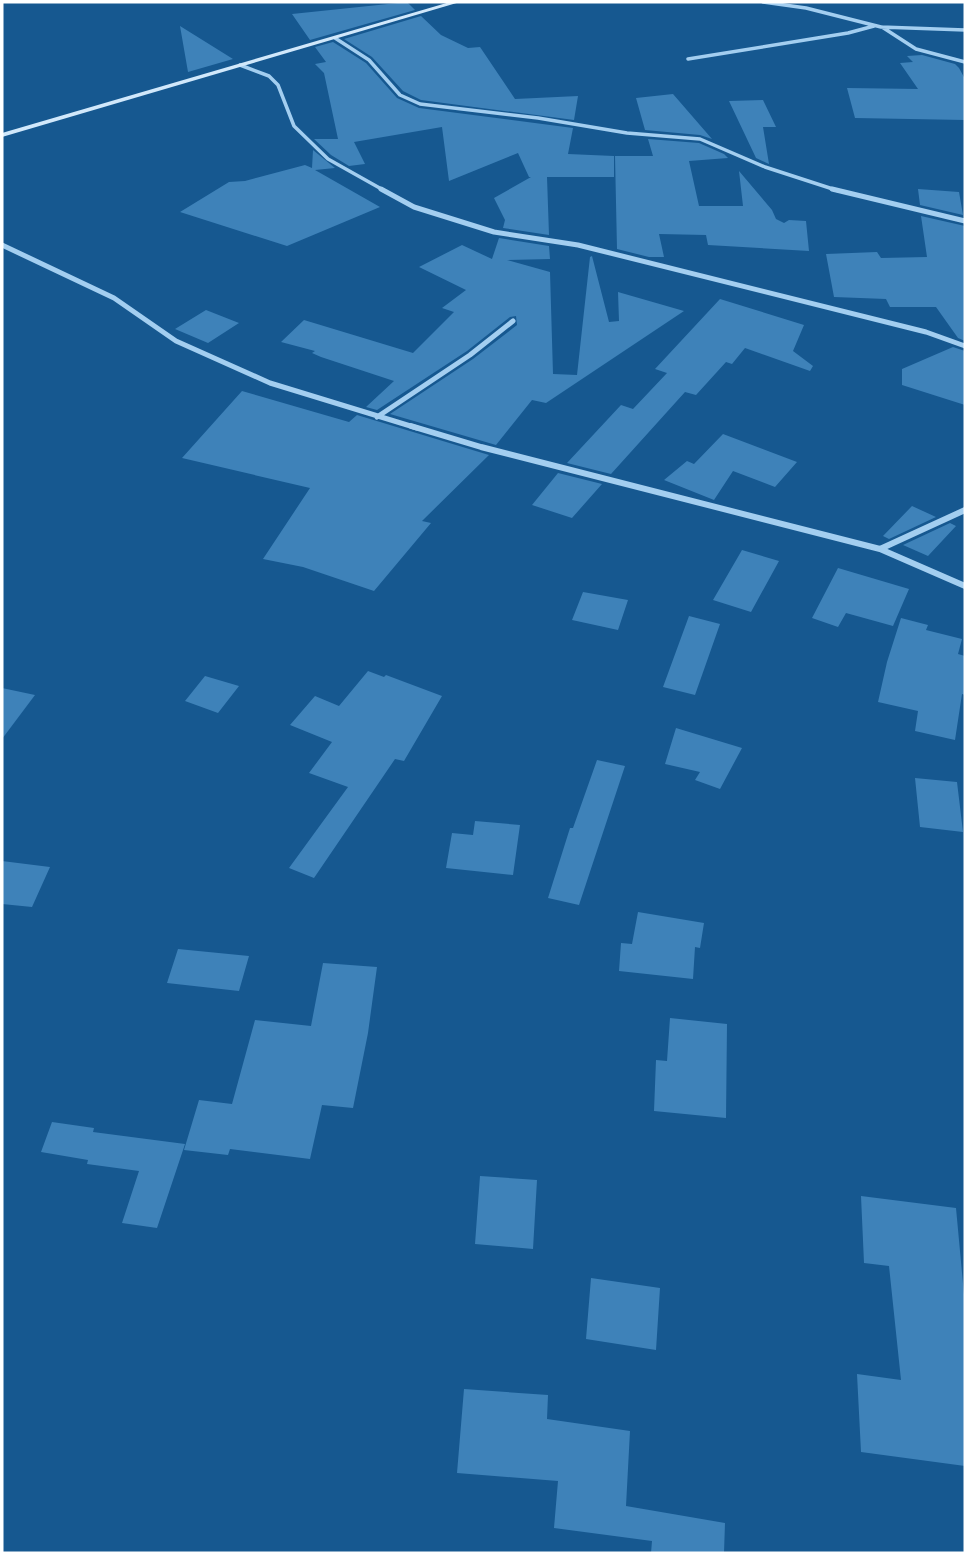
<svg xmlns="http://www.w3.org/2000/svg" width="967" height="1555" viewBox="0 0 967 1555" font-family="Montserrat,sans-serif">
	<style>
		.building { fill: #3e82b9 }
		.lines { fill: none; stroke-linecap: round; stroke-linejoin: round }
		.street-far2 { stroke: #a3cef0; stroke-width: 3.5 }
		.street-far1 { stroke: #a3cef0; stroke-width: 5 }
		.street { stroke: #a3cef0; stroke-width: 6 }
		.secondary { fill: #d1e8fb; fill-rule: evenodd }
	</style>
	<rect width="100%" height="100%" fill="#165890"/>
	<!-- building -->
	<path class="building" d="M 407,2 L 415,10 L 310,40 L 292,14 Z
		M 421,16 L 441,35 L 468,48 L 480,47 L 515,99 L 578,96 L 574,120 L 421,100 L 403,91 L 372,57 L 344,39 Z
		M 180,26 L 233,59 L 188,72 Z
		M 333,42 L 366,63 L 397,98 L 419,108 L 573,128 L 568,154 L 614,156 L 614,177 L 547,177 L 549,235 L 503,228 L 505,220 L 494,198 L 531,177 L 529,177 L 518,153 L 449,181 L 442,127 L 354,142 L 365,164 L 349,166 L 331,155 L 314,139 L 338,139 L 324,73 L 315,64 L 326,62 L 315,47 Z
		M 922,55 L 955,64 L 959,68 L 965,79 L 965,120 L 855,118 L 847,88 L 918,89 L 900,63 L 913,62 L 907,56 Z
		M 673,94 L 712,139 L 700,135 L 645,130 L 636,98 Z
		M 763,100 L 776,127 L 763,127 L 769,164 L 756,158 L 729,101 Z
		M 648,139 L 699,143 L 724,154 L 728,158 L 689,161 L 699,206 L 743,206 L 739,171 L 772,210 L 776,219 L 784,223 L 789,220 L 806,221 L 809,251 L 708,245 L 706,235 L 659,234 L 664,257 L 649,257 L 617,249 L 615,156 L 653,156 Z
		M 313,150 L 335,168 L 315,170 L 380,207 L 287,246 L 180,212 L 229,182 L 245,181 L 305,165 L 312,168 Z
		M 918,189 L 959,192 L 963,215 L 920,205 Z
		M 921,216 L 965,226 L 965,341 L 958,338 L 936,307 L 890,307 L 886,299 L 834,297 L 826,254 L 877,252 L 881,258 L 927,257 Z
		M 499,238 L 549,246 L 550,259 L 507,260 L 550,272 L 553,374 L 577,375 L 590,257 L 592,256 L 609,322 L 619,321 L 618,292 L 684,311 L 546,403 L 532,400 L 496,445 L 390,414 L 473,359 L 517,325 L 516,316 L 510,317 L 467,351 L 377,410 L 366,407 L 394,381 L 321,357 L 312,353 L 315,351 L 281,342 L 304,320 L 413,353 L 454,312 L 442,308 L 466,290 L 419,267 L 462,245 L 492,259 Z
		M 720,299 L 804,325 L 793,351 L 813,366 L 810,371 L 745,348 L 732,364 L 726,362 L 696,395 L 685,392 L 611,474 L 567,463 L 621,405 L 633,409 L 667,373 L 655,369 Z
		M 206,310 L 239,323 L 208,343 L 175,329 Z
		M 953,347 L 965,351 L 965,405 L 902,385 L 902,369 Z
		M 242,391 L 349,422 L 357,415 L 489,455 L 422,521 L 431,523 L 374,591 L 303,567 L 263,559 L 310,488 L 182,458 Z
		M 723,434 L 797,462 L 775,487 L 733,471 L 714,500 L 664,480 L 687,461 L 694,464 Z
		M 558,473 L 602,484 L 572,518 L 532,505 Z
		M 912,506 L 936,517 L 889,539 L 883,536 Z
		M 950,523 L 956,526 L 928,556 L 903,545 Z
		M 742,550 L 779,561 L 751,612 L 713,600 Z
		M 838,568 L 909,589 L 893,626 L 846,613 L 838,627 L 812,618 Z
		M 583,592 L 628,600 L 618,630 L 572,620 Z
		M 689,616 L 720,624 L 695,695 L 663,687 Z
		M 901,618 L 928,625 L 926,630 L 962,639 L 958,654 L 965,656 L 965,695 L 962,694 L 955,740 L 915,731 L 918,711 L 878,702 L 887,662 Z
		M 368,671 L 384,677 L 386,675 L 442,696 L 404,761 L 395,759 L 314,878 L 289,868 L 348,787 L 309,773 L 332,742 L 290,725 L 315,696 L 339,706 Z
		M 205,676 L 239,686 L 218,713 L 185,701 Z
		M 2,688 L 35,695 L 2,739 Z
		M 676,728 L 742,748 L 720,789 L 695,780 L 700,772 L 665,764 Z
		M 597,760 L 625,766 L 579,905 L 548,898 L 570,828 L 573,828 Z
		M 915,778 L 957,782 L 963,832 L 920,827 Z
		M 475,821 L 520,825 L 513,875 L 446,868 L 452,833 L 473,835 Z
		M 2,861 L 50,867 L 32,907 L 2,904 Z
		M 638,912 L 704,923 L 700,948 L 695,947 L 693,979 L 619,971 L 621,943 L 632,944 Z
		M 178,949 L 249,956 L 239,991 L 167,983 Z
		M 323,963 L 377,967 L 368,1033 L 353,1108 L 322,1105 L 310,1159 L 230,1149 L 228,1155 L 184,1150 L 199,1100 L 232,1104 L 255,1020 L 311,1026 Z
		M 670,1018 L 727,1024 L 726,1118 L 654,1111 L 656,1060 L 667,1061 Z
		M 52,1122 L 94,1128 L 93,1132 L 185,1144 L 157,1228 L 122,1223 L 139,1171 L 87,1164 L 88,1160 L 41,1152 Z
		M 480,1176 L 537,1180 L 533,1249 L 475,1244 Z
		M 861,1196 L 956,1208 L 965,1305 L 965,1466 L 861,1452 L 857,1374 L 901,1380 L 889,1266 L 864,1263 Z
		M 591,1278 L 660,1288 L 656,1350 L 586,1339 Z
		M 464,1389 L 548,1395 L 547,1419 L 630,1431 L 626,1506 L 725,1523 L 724,1553 L 651,1553 L 652,1541 L 554,1528 L 558,1481 L 457,1473 Z"/>
	<g class="lines">
		<!-- street-far2 -->
		<path class="street-far2" d="M 763,2 L 806,8 L 881,27 L 965,30
			M 882,27 L 916,49 L 965,62
			M 335,38 L 369,60 L 400,95 L 420,104 L 538,118 L 627,133 L 700,139 L 765,167 L 839,191
			M 688,59 L 848,33 L 874,26
			M 240,65 L 269,76 L 278,85 L 294,126 L 328,159 L 385,191"/>
		<!-- street-far1 -->
		<path class="street-far1" d="M 381,189 L 414,207 L 494,232 L 578,245 L 926,332 L 965,346
			M 832,189 L 965,221
			M 2,245 L 114,298 L 176,341 L 270,383 L 417,428
			M 377,417 L 470,355 L 513,321"/>
		<!-- street -->
		<path class="street" d="M 411,426 L 481,447 L 880,549 L 965,586
			M 880,549 L 965,510"/>
		<!-- secondary -->
		<path class="secondary" d="M 450,2 L 460,2 L 2,137 L 2,133 Z"/>
	</g>
	<!-- border -->
	<rect width="967" height="1555" fill="none" stroke="#ffffff" stroke-width="7"/>
</svg>
